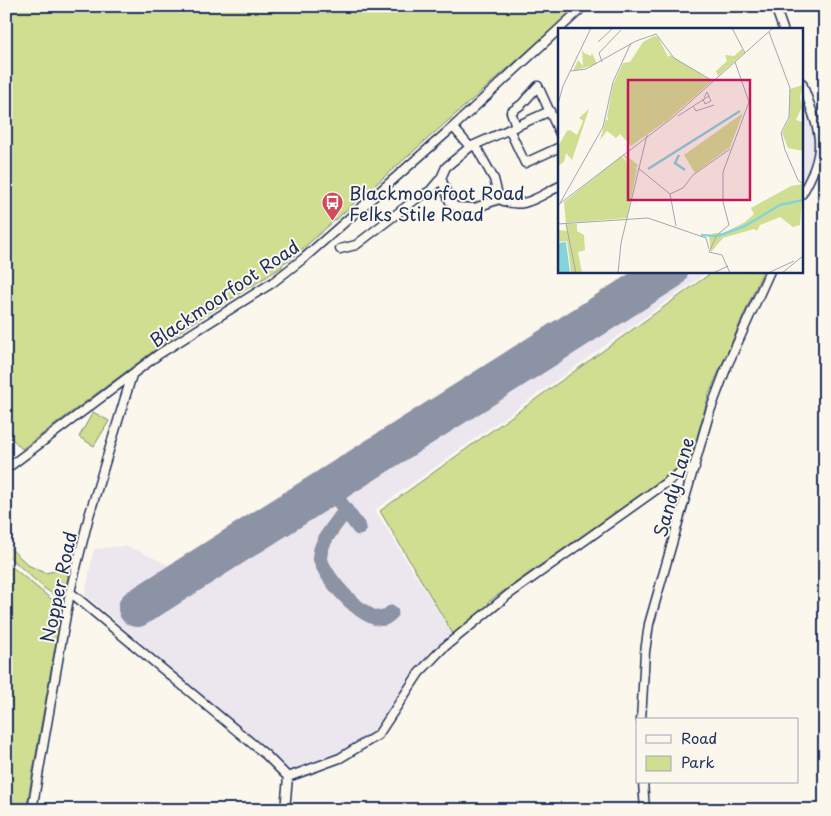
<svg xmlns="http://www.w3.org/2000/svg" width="831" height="816" viewBox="0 0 831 816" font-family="'Playpen Sans',sans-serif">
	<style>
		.built { fill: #ece6ee }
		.green { fill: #d0de91; stroke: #768678 }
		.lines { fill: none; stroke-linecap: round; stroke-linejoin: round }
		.taxiway { stroke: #8b93a5; stroke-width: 15 }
		.runway { stroke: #8b93a5; stroke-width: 38 }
		.minor-casing { stroke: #1b2f5e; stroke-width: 11 }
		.minor { stroke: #fbf7ec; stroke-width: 8 }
		.labels { text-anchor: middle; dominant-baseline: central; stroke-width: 4; stroke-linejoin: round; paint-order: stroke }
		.poi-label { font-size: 18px; fill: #1b2f5e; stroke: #fbf7ec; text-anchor: start }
		.street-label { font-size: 18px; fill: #1b2f5e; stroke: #fbf7ec }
		.inset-river { fill: none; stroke: #83d5db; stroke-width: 2.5 }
		.inset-road { fill: none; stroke: #a1a7b3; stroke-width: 1 }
		.view { fill: #c2185b; fill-opacity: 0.15; stroke: #c2185b; stroke-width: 2.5 }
		.inset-edge { fill: none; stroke: #1b2f5e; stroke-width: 2.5 }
	</style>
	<rect width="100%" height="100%" fill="#fbf7ec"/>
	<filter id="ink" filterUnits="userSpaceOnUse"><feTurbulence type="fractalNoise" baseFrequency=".02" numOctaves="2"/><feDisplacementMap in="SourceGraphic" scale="10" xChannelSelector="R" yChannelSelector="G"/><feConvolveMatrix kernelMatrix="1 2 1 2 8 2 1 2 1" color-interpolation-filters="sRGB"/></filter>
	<g filter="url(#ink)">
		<!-- built -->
		<path class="built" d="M 808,117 L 817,143 L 802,183 L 802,124 Z
			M 641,271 L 709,271 L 375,510 L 455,639 L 415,669 L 374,733 L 339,755 L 297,772 L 290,770 L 85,595 L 94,549 L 124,546 L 137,550 L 168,565 L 583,302 L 600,299 Z"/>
		<!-- green -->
		<path class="green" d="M 6,6 L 565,6 L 573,11 L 292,258 L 282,264 L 282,267 L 183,329 L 22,449 L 6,432 Z
			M 714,271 L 763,271 L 709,394 L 691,459 L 488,602 L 490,605 L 453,634 L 380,511 Z
			M 93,412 L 109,421 L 94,446 L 79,437 Z
			M 6,544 L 28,565 L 45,573 L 66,569 L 68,577 L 63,601 L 44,588 L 6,554 Z
			M 6,562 L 62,608 L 26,810 L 6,810 Z"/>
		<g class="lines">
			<!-- taxiway -->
			<path class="taxiway" d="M 353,472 L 339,493 L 339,501 L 359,528
				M 345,511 C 337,523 322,539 320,554 C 318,572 365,624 384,618 C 385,618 390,614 391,613"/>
			<!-- runway -->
			<path class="runway" d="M 137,608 L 669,271"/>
			<defs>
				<path id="minor" d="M 775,6 L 783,29
					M 802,83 C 819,132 830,146 802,194
					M 516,126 L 511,112 L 522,104 L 538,86 L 560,134
					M 453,127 L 470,147
					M 509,129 L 525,163 L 560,147
					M 475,145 L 494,179 L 499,199
					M 441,178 L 450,202 L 456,207 L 475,208 L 499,199
					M 499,199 C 523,211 537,197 560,186
					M 340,249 L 356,245 L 416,199 L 430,191 L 441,178 L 446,167 L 470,147 L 550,111
					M 6,469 L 159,354 L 272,283 L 304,258 L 453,127 L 584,6
					M 70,592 L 266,755 L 288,777
					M 641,720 L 645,652 L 649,624 L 710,411 L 727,366 L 770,271
					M 288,777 L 340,758 L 378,735 L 419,673 L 442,649 L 508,595 L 681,472 L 695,467
					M 643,782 L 645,810
					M 32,810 L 70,592 L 89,516 L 132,375
					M 285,810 L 288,777"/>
			</defs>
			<!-- minor casing -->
			<use href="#minor" class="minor-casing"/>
			<!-- minor -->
			<use href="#minor" class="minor"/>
		</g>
	</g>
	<!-- icons -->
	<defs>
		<symbol id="bus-pin" viewBox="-11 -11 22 30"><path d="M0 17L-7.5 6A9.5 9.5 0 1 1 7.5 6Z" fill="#d1495b" stroke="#fbf7ec"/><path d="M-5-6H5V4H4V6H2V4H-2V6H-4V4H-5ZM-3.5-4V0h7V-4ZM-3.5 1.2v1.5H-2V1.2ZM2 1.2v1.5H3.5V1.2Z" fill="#fff"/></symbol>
	</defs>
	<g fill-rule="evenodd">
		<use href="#bus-pin" x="320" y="190" width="25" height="34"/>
	</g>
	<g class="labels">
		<!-- poi labels -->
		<g class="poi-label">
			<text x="349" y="192">Blackmoorfoot Road<tspan x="349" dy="21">Felks Stile Road</tspan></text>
		</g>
		<!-- street labels -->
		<g class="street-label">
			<text transform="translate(224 293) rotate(-34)">Blackmoorfoot Road</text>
			<text transform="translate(673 487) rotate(-74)">Sandy Lane</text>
			<text transform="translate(58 587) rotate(-78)">Nopper Road</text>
		</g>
	</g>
	<!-- overview -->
	<g transform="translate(558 28)">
		<rect width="245" height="245" fill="#fbf7ec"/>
		<path d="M 96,8 L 100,9 L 110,29 L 112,27 L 154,53 L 111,91 L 73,118 L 62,106 L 58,110 L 49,103 L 42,112 L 48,91 L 51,93 L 49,89 L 55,57 L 65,35 L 72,34 L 85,14 ZM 184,21 L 186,25 L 160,48 L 158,43 L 169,33 L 167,27 L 176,28 ZM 24,22 L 26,25 L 33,28 L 34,25 L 39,36 L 15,43 L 20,32 L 25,38 ZM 245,57 L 242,69 L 244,79 L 238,92 L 245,94 L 245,123 L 230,120 L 224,105 L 231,91 L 232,61 ZM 31,81 L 14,132 L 8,125 L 6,134 L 0,138 L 0,118 L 9,103 L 12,102 L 19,107 L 25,93 L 21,90 ZM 185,85 L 172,119 L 137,145 L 126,127 ZM 66,126 L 80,137 L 79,140 L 74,138 L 79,141 L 69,190 L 8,195 L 6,174 L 63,128 L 73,137 L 64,127 ZM 245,156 L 242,197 L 235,199 L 222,189 L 202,197 L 199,203 L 196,201 L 165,210 L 153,224 L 151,209 L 156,205 L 166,205 L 187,194 L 196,186 L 193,180 L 233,158 ZM 9,196 L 19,196 L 19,203 L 26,207 L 27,222 L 20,224 L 24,245 L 13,245 L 9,213 L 0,214 L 0,202 L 9,203 Z" fill="#d0de91"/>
		<path d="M 8,214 L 12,245 L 0,245 L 0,215 Z" fill="#83d5db"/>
		<path class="inset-river" d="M 121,127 L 117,135 L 127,142M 90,141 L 182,83M 143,207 L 158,208M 160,208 L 187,198 L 222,177 L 245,172"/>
		<path class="inset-road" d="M 174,0 L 187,25M 211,4 L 232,60 L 231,89 L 223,105 L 227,122 L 240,152 L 245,156M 40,14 L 55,0M 44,34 L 41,25 L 63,2M 13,43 L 28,41 L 78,13 L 98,6 L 116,30 L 155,53M 145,71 L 147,76 L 153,73 L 149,64 L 146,70M 0,76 L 5,58 L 33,0M 135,78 L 138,83 L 156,77M 120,88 L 151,68M 80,140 L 112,166 L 118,198M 112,166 L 125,160 L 135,147 L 172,121M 2,175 L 45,99 L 55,54 L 73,15M 0,177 L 114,90 L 215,0M 0,196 L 90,190 L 148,210 L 151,221M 8,196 L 18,245M 151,224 L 159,207 L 171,197 L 165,174 L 165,144 L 191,74 L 177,34M 151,224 L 164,227 L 172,245M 60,245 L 63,215 L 89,107M 155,245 L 170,238M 210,245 L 236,233M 224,245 L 245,228"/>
		<path class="view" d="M 70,52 L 192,52 L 192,172 L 70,172 Z"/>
		<rect width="245" height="245" class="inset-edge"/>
	</g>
	<!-- margin -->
	<rect width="831" height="816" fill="none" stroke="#fbf7ec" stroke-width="25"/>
	<rect x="12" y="12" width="806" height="791" fill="none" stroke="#1b2f5e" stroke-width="2" filter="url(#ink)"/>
	<!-- legend -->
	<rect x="636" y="718" width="162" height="65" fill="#fbf7ec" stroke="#a1a7b3"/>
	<rect x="646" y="735" width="25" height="8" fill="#fbf7ec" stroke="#a1a7b3"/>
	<text x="681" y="744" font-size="15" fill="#1b2f5e">Road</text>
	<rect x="646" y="756" width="25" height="15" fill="#d0de91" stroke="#a1a7b3"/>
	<text x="681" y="768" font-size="15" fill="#1b2f5e">Park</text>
</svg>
